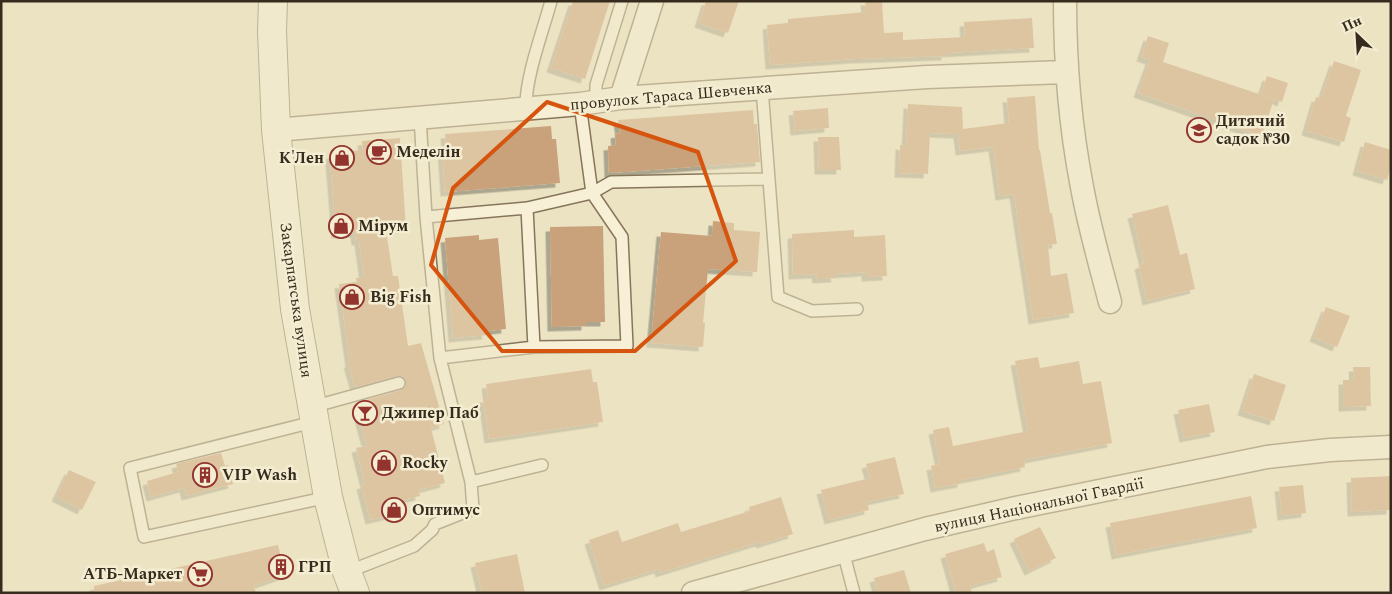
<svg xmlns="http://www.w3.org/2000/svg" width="1392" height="594" viewBox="0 0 1392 594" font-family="Spectral,serif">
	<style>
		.building { fill: #c9a17a; filter: url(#shadow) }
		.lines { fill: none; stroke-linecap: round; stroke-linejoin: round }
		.service-casing { stroke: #86755b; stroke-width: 14 }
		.minor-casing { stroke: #86755b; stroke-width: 25 }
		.tertiary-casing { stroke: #86755b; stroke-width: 30 }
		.service { stroke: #f7f0d6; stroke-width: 11 }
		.minor { stroke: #f7f0d6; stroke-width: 22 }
		.tertiary { stroke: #f7f0d6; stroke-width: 28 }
		.marked { fill: none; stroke: #d6540e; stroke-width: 4; stroke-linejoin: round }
		.labels { text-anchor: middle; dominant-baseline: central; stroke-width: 5; stroke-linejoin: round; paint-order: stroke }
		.street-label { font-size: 16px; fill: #362c1e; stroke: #f4edd2 }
		.poi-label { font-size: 16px; font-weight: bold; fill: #362c1e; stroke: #f4edd2; text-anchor: start }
	</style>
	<defs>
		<filter id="shadow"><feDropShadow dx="-4.5" dy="4.5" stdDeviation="0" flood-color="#0004"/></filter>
	</defs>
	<rect width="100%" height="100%" fill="#ece3c3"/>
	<!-- building -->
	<path class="building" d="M 573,1 L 610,1 L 585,79 L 551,68 Z
		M 706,1 L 739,1 L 728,33 L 699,23 Z
		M 865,1 L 882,1 L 884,33 L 903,32 L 903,40 L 965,37 L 964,22 L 1032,18 L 1034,48 L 946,53 L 946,56 L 855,59 L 770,65 L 767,25 L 788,23 L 788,19 L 866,12 Z
		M 1148,36 L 1169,43 L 1163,62 L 1274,99 L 1262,136 L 1138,93 L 1150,60 L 1141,57 Z
		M 1334,61 L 1361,70 L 1346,116 L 1351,118 L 1344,142 L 1306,131 L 1316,97 L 1321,98 Z
		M 1267,76 L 1288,83 L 1282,102 L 1261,94 Z
		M 1035,96 L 1039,150 L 1040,150 L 1050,213 L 1052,213 L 1057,244 L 1048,245 L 1051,276 L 1067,273 L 1074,313 L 1033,320 L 1014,194 L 1000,196 L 993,147 L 960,151 L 958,134 L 930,133 L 928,174 L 899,173 L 900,145 L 906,146 L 908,104 L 962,107 L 963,129 L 1009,123 L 1007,98 Z
		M 828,108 L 829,128 L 795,131 L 793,111 Z
		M 753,110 L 754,124 L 757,124 L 760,162 L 609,173 L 608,146 L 616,145 L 615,134 L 620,133 L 618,120 Z
		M 551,126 L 552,139 L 556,139 L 560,183 L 445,192 L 442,148 L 446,147 L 445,134 Z
		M 818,137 L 839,137 L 841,170 L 819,170 Z
		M 400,138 L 406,229 L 386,230 L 393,276 L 398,276 L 408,346 L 421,343 L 444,424 L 431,428 L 445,483 L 419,490 L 420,496 L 393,502 L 396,514 L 370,520 L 361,485 L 365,484 L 356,448 L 367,446 L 356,405 L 359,404 L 359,402 L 401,390 L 405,388 L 406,381 L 404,377 L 397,376 L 355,387 L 348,363 L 350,363 L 339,284 L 357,282 L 356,278 L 364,277 L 359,241 L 356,241 L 355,233 L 336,234 L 330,160 L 331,155 L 336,152 L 363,150 L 362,141 Z
		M 1365,142 L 1391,150 L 1391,167 L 1387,180 L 1357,171 Z
		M 1168,205 L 1180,255 L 1187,253 L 1195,289 L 1147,301 L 1139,265 L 1144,263 L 1132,214 Z
		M 713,221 L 734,223 L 734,230 L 760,232 L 757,272 L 708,269 L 703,323 L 705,323 L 703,347 L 651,343 L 661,232 L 712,236 Z
		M 603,226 L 605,322 L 586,322 L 586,326 L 552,327 L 550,227 Z
		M 854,230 L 854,237 L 885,235 L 887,276 L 866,277 L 866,272 L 835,274 L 836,278 L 817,279 L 816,274 L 793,275 L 792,234 Z
		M 479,235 L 479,240 L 498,238 L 506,329 L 486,331 L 487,335 L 453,338 L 445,238 Z
		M 1326,307 L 1350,316 L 1337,347 L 1314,337 Z
		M 1038,357 L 1040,368 L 1079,361 L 1083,384 L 1101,381 L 1112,443 L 1024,460 L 1025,467 L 962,480 L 962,483 L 935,488 L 931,466 L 940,464 L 933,430 L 949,427 L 953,446 L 1028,431 L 1015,361 Z
		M 1353,367 L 1370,367 L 1371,406 L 1343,407 L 1343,380 L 1354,380 Z
		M 591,369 L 593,382 L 597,382 L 603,422 L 489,439 L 483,398 L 488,398 L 486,384 Z
		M 1254,374 L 1286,385 L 1274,421 L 1242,411 Z
		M 1209,404 L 1215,432 L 1184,438 L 1178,410 Z
		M 221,453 L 225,466 L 228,465 L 233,484 L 186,496 L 184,488 L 151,497 L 147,481 L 178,472 L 176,464 Z
		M 895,457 L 904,494 L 867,502 L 869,510 L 829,520 L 821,490 L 870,478 L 866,464 Z
		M 69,470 L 96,482 L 82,510 L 56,497 Z
		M 1391,476 L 1391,510 L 1352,512 L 1351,478 Z
		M 1303,485 L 1306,513 L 1282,516 L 1279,487 Z
		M 1251,496 L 1257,528 L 1116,555 L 1110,523 Z
		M 781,497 L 793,534 L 761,544 L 760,542 L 660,573 L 659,569 L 604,586 L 589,540 L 618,530 L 622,542 L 678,523 L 681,532 L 750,511 L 749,507 Z
		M 1040,527 L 1056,558 L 1029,571 L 1014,539 Z
		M 984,543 L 987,552 L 994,549 L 1002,577 L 970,586 L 972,593 L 956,593 L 945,554 Z
		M 278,545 L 281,557 L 283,556 L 289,574 L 254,586 L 256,593 L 94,593 L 94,586 Z
		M 517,554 L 525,593 L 482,593 L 475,563 Z
		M 904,570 L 911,593 L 878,593 L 874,578 Z"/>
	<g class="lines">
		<defs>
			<path id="service" d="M 762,88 L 778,297 L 812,311 L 857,309
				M 596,101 L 596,85 L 622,1
				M 526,108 C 525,78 543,31 551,1
				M 527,208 L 534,347
				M 426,217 L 527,208 L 592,193 L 611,182 L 768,179
				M 440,358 L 534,347 L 627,346 L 622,237 L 592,193 L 580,104
				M 312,407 L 399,383
				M 313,422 L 130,468 L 144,537 L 328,497
				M 471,482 L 542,465
				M 843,551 L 854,593
				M 347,572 L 414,546 L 432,530 L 435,524 L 473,509 L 471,482 L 440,358 L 426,217 L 420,117"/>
			<path id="minor" d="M 1065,1 C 1065,64 1070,125 1082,187 C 1089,226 1100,264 1110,302
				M 621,98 L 652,1
				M 276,130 L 580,104 L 621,98 L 927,77 L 1066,72
				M 693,593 L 925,529 L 1016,508 L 1267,457 L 1330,450 L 1391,447"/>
			<path id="tertiary" d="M 273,1 L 272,31 L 276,130 L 295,309 L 328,497 L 347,572 L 355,593"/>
		</defs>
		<!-- service casing -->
		<use href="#service" class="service-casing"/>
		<!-- minor casing -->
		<use href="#minor" class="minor-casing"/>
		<!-- tertiary casing -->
		<use href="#tertiary" class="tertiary-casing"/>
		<!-- service -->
		<use href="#service" class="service"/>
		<!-- minor -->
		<use href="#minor" class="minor"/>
		<!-- tertiary -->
		<use href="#tertiary" class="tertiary"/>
	</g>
	<!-- marked area -->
	<path d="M0 0H1392V594H0ZM 547,102 L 698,152 L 736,261 L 635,351 L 502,351 L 431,265 L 453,188 Z" fill="#ece3c3" fill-opacity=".55" fill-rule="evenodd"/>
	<path class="marked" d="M 547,102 L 698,152 L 736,261 L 635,351 L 502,351 L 431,265 L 453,188 Z"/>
	<!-- icons -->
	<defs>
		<symbol id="school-ring" viewBox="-11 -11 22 22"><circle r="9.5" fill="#f4edd2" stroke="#92342d" stroke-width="1.5"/><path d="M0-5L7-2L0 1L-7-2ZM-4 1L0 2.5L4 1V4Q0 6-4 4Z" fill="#92342d"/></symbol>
		<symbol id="cafe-ring" viewBox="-11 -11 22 22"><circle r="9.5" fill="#f4edd2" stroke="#92342d" stroke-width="1.5"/><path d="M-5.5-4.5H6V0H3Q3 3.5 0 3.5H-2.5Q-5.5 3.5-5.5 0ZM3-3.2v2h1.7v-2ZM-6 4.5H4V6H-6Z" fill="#92342d"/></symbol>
		<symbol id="shop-ring" viewBox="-11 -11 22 22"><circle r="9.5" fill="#f4edd2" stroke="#92342d" stroke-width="1.5"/><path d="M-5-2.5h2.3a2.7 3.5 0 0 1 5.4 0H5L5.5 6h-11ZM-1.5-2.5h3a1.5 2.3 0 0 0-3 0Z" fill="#92342d"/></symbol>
		<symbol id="bar-ring" viewBox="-11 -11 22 22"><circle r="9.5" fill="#f4edd2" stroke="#92342d" stroke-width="1.5"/><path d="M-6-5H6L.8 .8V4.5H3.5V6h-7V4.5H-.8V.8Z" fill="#92342d"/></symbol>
		<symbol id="building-ring" viewBox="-11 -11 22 22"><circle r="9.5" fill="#f4edd2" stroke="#92342d" stroke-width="1.5"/><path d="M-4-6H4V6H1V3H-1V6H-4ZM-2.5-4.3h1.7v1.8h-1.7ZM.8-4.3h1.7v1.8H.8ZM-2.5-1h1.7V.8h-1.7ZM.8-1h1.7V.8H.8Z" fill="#92342d"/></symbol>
		<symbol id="supermarket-ring" viewBox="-11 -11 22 22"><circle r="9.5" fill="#f4edd2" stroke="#92342d" stroke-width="1.5"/><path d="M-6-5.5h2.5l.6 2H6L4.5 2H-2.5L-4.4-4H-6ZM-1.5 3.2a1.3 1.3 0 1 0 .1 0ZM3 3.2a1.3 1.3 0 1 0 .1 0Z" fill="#92342d"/></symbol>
	</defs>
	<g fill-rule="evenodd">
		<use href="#school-ring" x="1185" y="116" width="28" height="28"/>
		<use href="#cafe-ring" x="365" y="138" width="28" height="28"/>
		<use href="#shop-ring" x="328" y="144" width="28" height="28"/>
		<use href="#shop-ring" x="327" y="212" width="28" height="28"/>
		<use href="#shop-ring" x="338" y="283" width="28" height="28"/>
		<use href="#bar-ring" x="351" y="399" width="28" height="28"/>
		<use href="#shop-ring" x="370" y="449" width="28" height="28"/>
		<use href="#building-ring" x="191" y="461" width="28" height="28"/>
		<use href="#shop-ring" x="380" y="496" width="28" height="28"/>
		<use href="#building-ring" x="267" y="553" width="28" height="28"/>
		<use href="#supermarket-ring" x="186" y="560" width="28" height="28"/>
	</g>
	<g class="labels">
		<!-- street labels -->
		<g class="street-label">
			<text transform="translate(671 96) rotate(-5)">провулок Тараса Шевченка</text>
			<text transform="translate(296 300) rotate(82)">Закарпатська вулиця</text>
			<text transform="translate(1039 505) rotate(-12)">вулиця Національної Гвардії</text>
		</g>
		<!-- poi labels -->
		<g class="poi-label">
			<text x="1216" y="121">Дитячий<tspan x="1216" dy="18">садок №30</tspan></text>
			<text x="396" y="152">Меделін</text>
			<text x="324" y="158" text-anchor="end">К'Лен</text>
			<text x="358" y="226">Мірум</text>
			<text x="370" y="297">Big Fish</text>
			<text x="382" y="413">Джипер Паб</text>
			<text x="402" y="463">Rocky</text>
			<text x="222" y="475">VIP Wash</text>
			<text x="412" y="510">Оптимус</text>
			<text x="298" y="567">ГРП</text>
			<text x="182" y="574" text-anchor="end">АТБ-Маркет</text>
		</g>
	</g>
	<!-- border -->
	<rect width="1392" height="594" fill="none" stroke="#362c1e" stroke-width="5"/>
	<!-- north arrow -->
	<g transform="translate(1357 35) rotate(335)" stroke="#f4edd2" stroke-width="4" paint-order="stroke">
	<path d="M0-4L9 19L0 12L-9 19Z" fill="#362c1e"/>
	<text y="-8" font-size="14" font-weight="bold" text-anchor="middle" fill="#362c1e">Пн</text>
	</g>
</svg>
